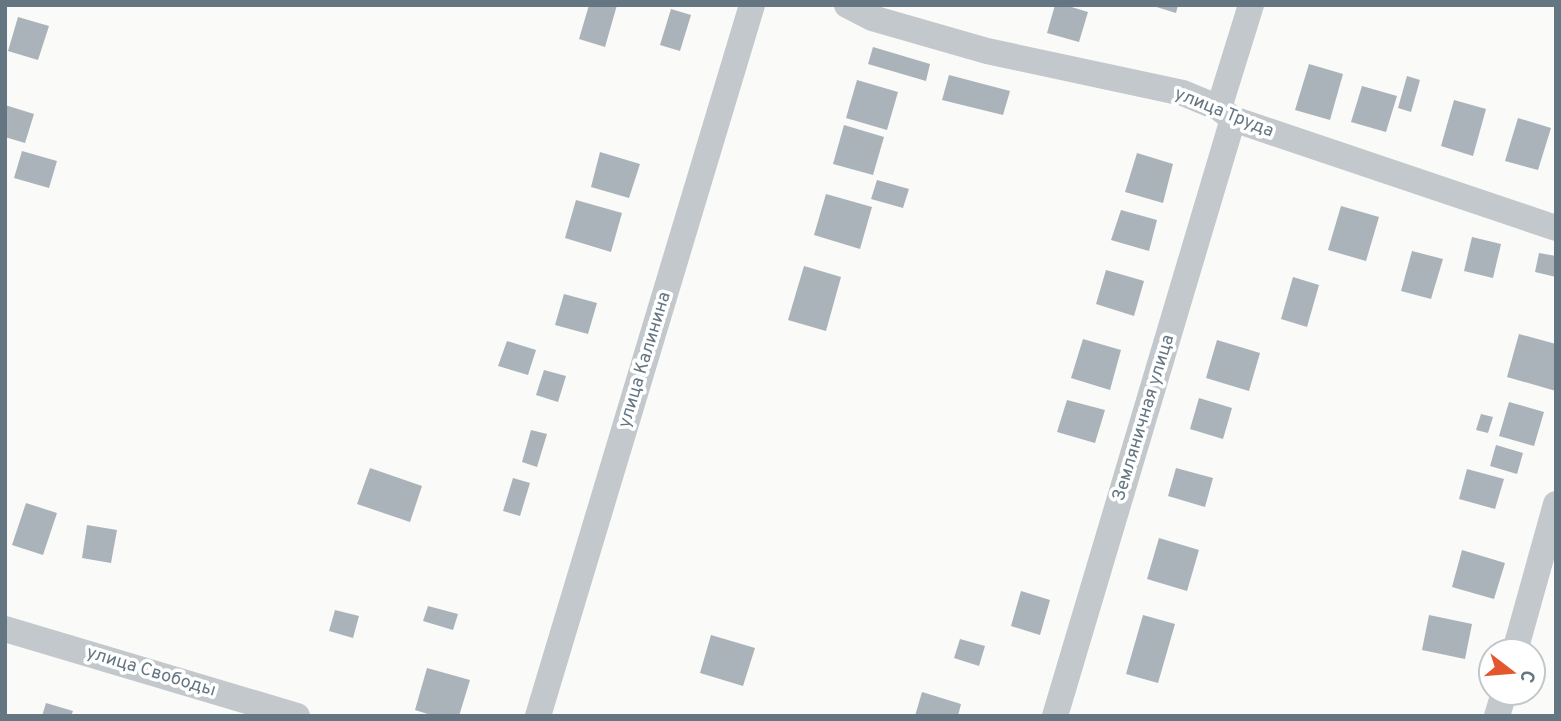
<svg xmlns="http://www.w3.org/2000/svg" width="1561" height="721" viewBox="0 0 1561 721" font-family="Overpass,sans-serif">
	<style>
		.building { fill: #aab3b9 }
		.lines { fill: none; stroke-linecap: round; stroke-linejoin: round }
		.minor { stroke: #c3c8cc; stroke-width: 26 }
		.labels { text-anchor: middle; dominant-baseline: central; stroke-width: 7; stroke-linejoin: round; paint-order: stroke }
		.street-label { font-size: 18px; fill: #657683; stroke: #fff }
	</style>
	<rect width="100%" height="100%" fill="#fafaf8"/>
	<!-- building -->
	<path class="building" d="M 589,5 L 617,5 L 605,47 L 579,39 Z
		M 1055,5 L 1065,5 L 1088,12 L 1079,42 L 1047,33 Z
		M 1150,5 L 1178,5 L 1176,13 Z
		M 671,9 L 691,15 L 680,51 L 660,45 Z
		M 18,17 L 49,26 L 38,60 L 8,51 Z
		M 873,47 L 930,64 L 926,81 L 868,64 Z
		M 1309,64 L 1343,74 L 1330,120 L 1295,110 Z
		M 949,75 L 1010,91 L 1003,115 L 942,100 Z
		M 1407,76 L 1420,80 L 1411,112 L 1398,108 Z
		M 857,80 L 898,92 L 887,130 L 846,118 Z
		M 1362,86 L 1397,96 L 1386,132 L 1351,122 Z
		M 1454,100 L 1486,109 L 1473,156 L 1441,146 Z
		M 5,105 L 34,114 L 25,143 L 5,137 Z
		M 1518,118 L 1551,128 L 1538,170 L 1505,161 Z
		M 844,125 L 884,137 L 873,175 L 833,164 Z
		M 22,151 L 57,161 L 49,188 L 14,178 Z
		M 600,152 L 640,164 L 629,198 L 591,187 Z
		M 1137,153 L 1173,164 L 1163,203 L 1125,192 Z
		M 877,180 L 909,189 L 903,208 L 871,199 Z
		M 826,194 L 872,207 L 860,249 L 814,235 Z
		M 576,200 L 622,213 L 611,252 L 565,238 Z
		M 1341,206 L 1379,217 L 1366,261 L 1328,250 Z
		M 1121,210 L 1157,220 L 1149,251 L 1111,240 Z
		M 1472,237 L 1501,244 L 1493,278 L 1464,271 Z
		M 1412,251 L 1443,259 L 1431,299 L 1401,291 Z
		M 1539,253 L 1556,256 L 1556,277 L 1535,272 Z
		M 804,266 L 841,277 L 826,331 L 788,320 Z
		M 1106,270 L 1144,281 L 1134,316 L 1096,304 Z
		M 1293,277 L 1319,285 L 1307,327 L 1281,319 Z
		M 564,294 L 597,303 L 588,334 L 555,325 Z
		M 1519,334 L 1556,344 L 1556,391 L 1507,377 Z
		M 1083,339 L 1121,350 L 1110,390 L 1071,378 Z
		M 1217,340 L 1260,353 L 1249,391 L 1206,378 Z
		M 507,341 L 536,350 L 528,375 L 498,366 Z
		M 544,370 L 566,376 L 558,402 L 536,395 Z
		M 1199,398 L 1232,408 L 1223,439 L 1190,429 Z
		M 1067,400 L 1105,410 L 1095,443 L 1057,432 Z
		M 1509,402 L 1544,412 L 1534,446 L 1499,436 Z
		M 1481,414 L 1493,417 L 1488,433 L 1476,430 Z
		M 531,430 L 547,434 L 537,467 L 522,462 Z
		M 1496,445 L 1523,453 L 1517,474 L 1490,466 Z
		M 370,468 L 422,486 L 410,522 L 357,504 Z
		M 1176,468 L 1213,478 L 1205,507 L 1168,496 Z
		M 1467,469 L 1504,479 L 1495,509 L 1459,499 Z
		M 513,478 L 530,483 L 520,516 L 503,511 Z
		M 26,503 L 57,513 L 43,555 L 12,545 Z
		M 87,525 L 117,530 L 111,563 L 82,558 Z
		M 1159,538 L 1199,550 L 1187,591 L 1147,579 Z
		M 1462,550 L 1505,563 L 1494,599 L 1452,587 Z
		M 1021,591 L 1050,600 L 1040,635 L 1011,626 Z
		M 428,606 L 458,614 L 453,630 L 423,621 Z
		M 335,610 L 359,616 L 353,638 L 329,631 Z
		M 1143,615 L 1175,624 L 1158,683 L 1126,674 Z
		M 1429,615 L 1472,624 L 1465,659 L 1422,650 Z
		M 711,635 L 755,648 L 743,686 L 700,673 Z
		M 960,639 L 985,646 L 979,666 L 954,658 Z
		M 427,668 L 470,680 L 459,716 L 434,716 L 415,710 Z
		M 922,692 L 961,704 L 958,716 L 915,716 Z
		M 46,703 L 73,711 L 71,716 L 42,716 Z"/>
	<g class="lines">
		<!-- minor -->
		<path class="minor" d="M 847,5 L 872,18 L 987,51 L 1183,93 L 1219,108 L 1233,119 L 1556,228
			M 1219,108 L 1251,5
			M 5,629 L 297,716
			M 1515,651 L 1556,504
			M 538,716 L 752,5
			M 1055,716 L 1233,119
			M 1497,716 L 1504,693"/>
	</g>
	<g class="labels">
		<!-- street labels -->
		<g class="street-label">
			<text transform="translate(1224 113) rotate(22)">улица Труда</text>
			<text transform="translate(645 360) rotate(-73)">улица Калинина</text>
			<text transform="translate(1144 418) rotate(-73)">Земляничная улица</text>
			<text transform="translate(151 672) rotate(17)">улица Свободы</text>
		</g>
	</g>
	<!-- border -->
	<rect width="1561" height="721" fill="none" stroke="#657683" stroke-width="14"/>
	<!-- north arrow -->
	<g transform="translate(1512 672) rotate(106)"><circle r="33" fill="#ffffff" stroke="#c1c8cd" stroke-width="2"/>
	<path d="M0-5L12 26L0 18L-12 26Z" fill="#e4572e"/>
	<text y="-10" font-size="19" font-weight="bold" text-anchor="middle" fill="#657683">С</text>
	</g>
</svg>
